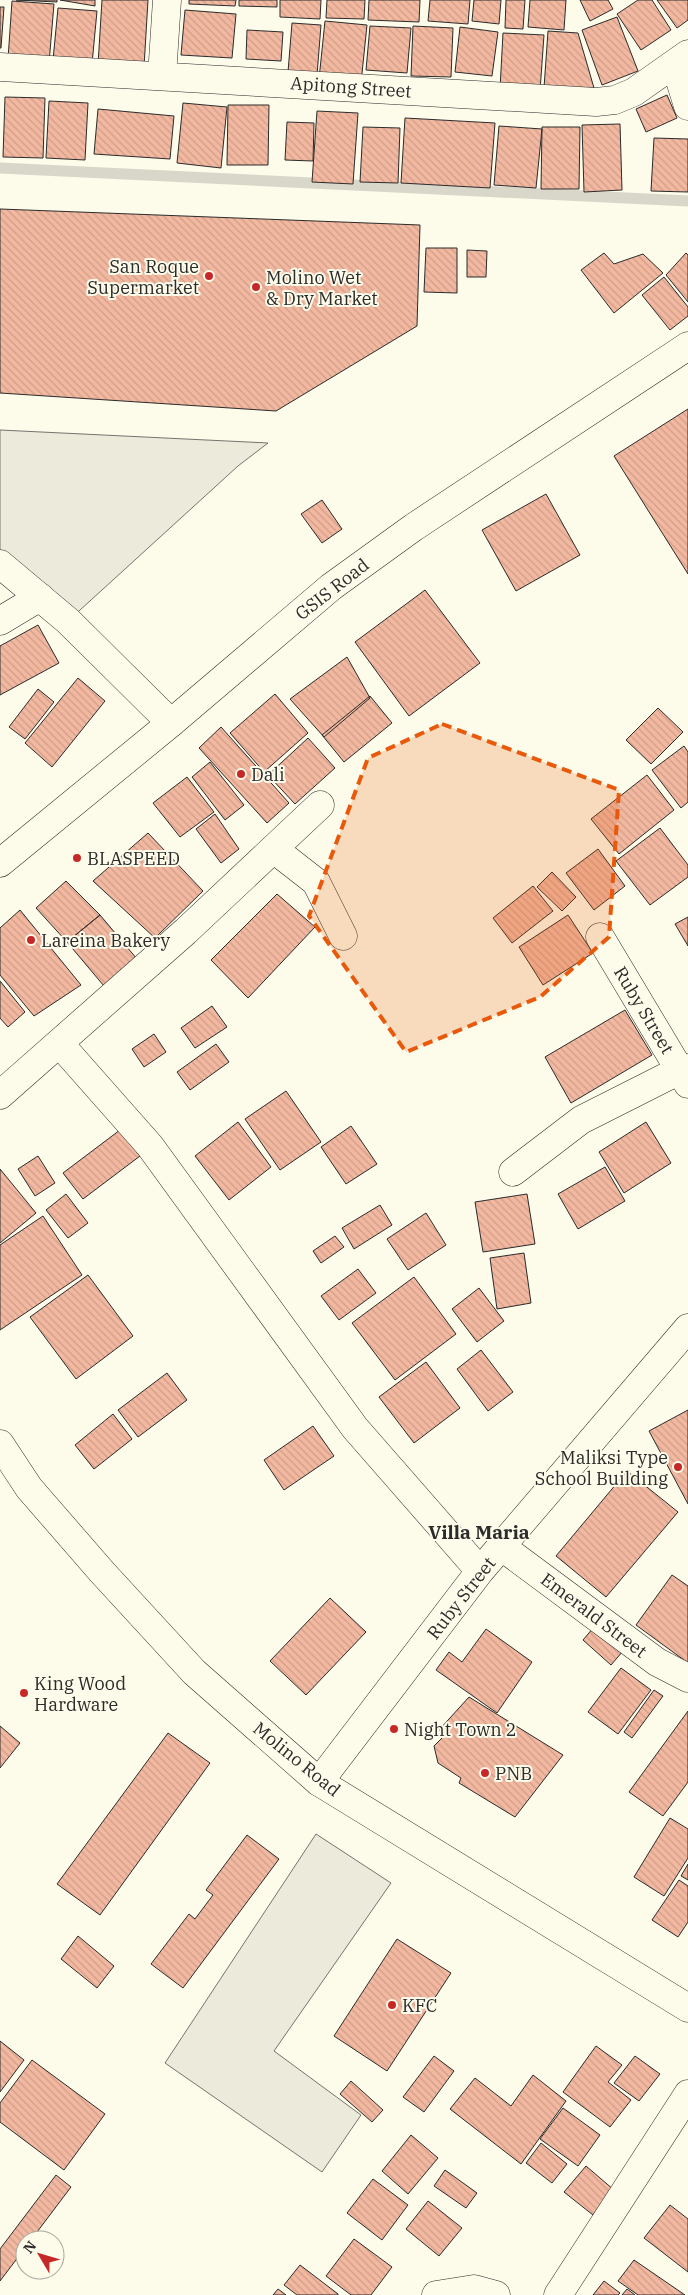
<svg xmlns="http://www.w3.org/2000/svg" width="688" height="2295" viewBox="0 0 688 2295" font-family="'IBM Plex Serif',serif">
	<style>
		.parking { fill: #eceadb; stroke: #74746e }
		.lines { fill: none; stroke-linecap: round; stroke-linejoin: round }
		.stream { stroke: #d8d7c9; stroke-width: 11 }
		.building { fill: url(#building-back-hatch); stroke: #2b2b2b }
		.street-casing { stroke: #2b2b2b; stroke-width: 29 }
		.secondary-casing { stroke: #2b2b2b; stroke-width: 29 }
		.primary-casing { stroke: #2b2b2b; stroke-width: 29 }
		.street { stroke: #fdfbea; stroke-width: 28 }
		.secondary { stroke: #fdfbea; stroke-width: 28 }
		.primary { stroke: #fdfbea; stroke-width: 28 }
		.marked { fill: #e8590c; fill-opacity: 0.2; stroke: #e8590c; stroke-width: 4; stroke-dasharray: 10 6; stroke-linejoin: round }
		.poi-dot { fill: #c62828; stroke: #fdfbea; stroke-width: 2 }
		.labels { text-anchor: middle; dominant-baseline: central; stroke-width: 4; stroke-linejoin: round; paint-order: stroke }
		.street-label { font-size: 18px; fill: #2b2b2b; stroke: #fdfbea }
		.poi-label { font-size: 18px; fill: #2b2b2b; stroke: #fdfbea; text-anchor: start }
		.neighbourhood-label { font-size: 19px; font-weight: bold; fill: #2b2b2b; stroke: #fdfbea }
	</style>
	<defs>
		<pattern id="building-back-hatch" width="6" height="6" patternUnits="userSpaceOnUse" patternTransform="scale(1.25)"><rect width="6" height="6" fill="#f2b8a0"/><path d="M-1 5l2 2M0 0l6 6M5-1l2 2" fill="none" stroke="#d09e8a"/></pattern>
	</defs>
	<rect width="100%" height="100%" fill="#fdfbea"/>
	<!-- parking -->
	<path class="parking" d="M 0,430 L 268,443 L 238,466 L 68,621 L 0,564 Z
		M 316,1834 L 391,1883 L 274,2051 L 361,2115 L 322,2172 L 165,2063 Z"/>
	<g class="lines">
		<!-- stream -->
		<path class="stream" d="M 0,168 L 688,201"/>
	</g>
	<!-- building -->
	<path class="building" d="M 16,0 L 57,0 L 57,2 Z
		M 60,0 L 95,0 L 95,6 Z
		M 102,0 L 148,0 L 144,67 L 98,65 Z
		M 189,0 L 236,0 L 235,6 L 189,4 Z
		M 239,0 L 277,0 L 277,7 L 239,6 Z
		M 280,0 L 321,0 L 320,19 L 280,17 Z
		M 327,0 L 365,0 L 364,19 L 326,18 Z
		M 369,0 L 420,0 L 419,22 L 368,20 Z
		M 430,0 L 470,0 L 468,24 L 428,21 Z
		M 474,0 L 501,0 L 499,24 L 472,21 Z
		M 506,0 L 525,0 L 523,29 L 505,28 Z
		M 530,0 L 566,0 L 564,30 L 528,27 Z
		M 580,0 L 608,0 L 613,9 L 590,21 Z
		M 638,0 L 652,0 L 671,30 L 641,50 L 617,14 Z
		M 657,0 L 688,0 L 688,20 L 677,28 Z
		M 12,1 L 54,4 L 49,63 L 8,59 Z
		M 0,7 L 4,7 L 1,48 L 0,48 Z
		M 58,8 L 97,11 L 92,64 L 53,60 Z
		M 185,10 L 236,14 L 232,58 L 181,55 Z
		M 617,17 L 638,71 L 602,85 L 582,30 Z
		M 325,21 L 367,25 L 361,83 L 319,79 Z
		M 292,23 L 321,25 L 317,75 L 288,72 Z
		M 370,26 L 411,28 L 407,73 L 366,70 Z
		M 413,26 L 453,28 L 451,77 L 411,76 Z
		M 460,27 L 498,32 L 492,76 L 455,72 Z
		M 247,30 L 283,32 L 281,61 L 246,59 Z
		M 548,31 L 578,33 L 594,88 L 544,88 Z
		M 503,33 L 544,35 L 540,91 L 500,89 Z
		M 667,95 L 677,118 L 646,132 L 636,109 Z
		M 5,97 L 45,98 L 43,158 L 3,157 Z
		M 49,101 L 88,103 L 85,160 L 46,158 Z
		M 183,103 L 227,107 L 221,168 L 177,163 Z
		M 228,105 L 269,105 L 268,165 L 227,165 Z
		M 98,109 L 174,116 L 170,159 L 94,154 Z
		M 317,111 L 358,113 L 353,184 L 312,182 Z
		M 405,118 L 495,123 L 490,188 L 401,183 Z
		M 287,122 L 314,123 L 313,161 L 285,160 Z
		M 620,124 L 622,190 L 584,192 L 582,125 Z
		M 499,126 L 542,129 L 536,188 L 494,185 Z
		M 363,127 L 400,128 L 398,183 L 360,182 Z
		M 542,127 L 580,127 L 579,189 L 541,189 Z
		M 654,138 L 688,139 L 688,192 L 651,191 Z
		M 0,209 L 420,225 L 417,326 L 276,411 L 0,393 Z
		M 426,248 L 457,248 L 457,293 L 424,292 Z
		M 467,250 L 487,251 L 486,277 L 467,277 Z
		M 604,253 L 614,264 L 643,254 L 663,273 L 614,313 L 581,270 Z
		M 686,253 L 688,255 L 688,302 L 666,275 Z
		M 664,277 L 688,307 L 688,316 L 670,330 L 642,295 Z
		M 688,409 L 688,574 L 614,456 Z
		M 546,494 L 580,555 L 516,591 L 482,530 Z
		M 322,500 L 342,529 L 322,543 L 301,514 Z
		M 425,590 L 480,663 L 409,716 L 355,642 Z
		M 38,625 L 59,663 L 0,695 L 0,646 Z
		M 347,657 L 370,698 L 324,737 L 290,699 Z
		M 78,678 L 105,701 L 52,767 L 25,743 Z
		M 38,689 L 54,702 L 25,739 L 9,727 Z
		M 275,694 L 308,733 L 264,772 L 230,733 Z
		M 370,696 L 392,723 L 344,762 L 322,735 Z
		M 658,708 L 683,732 L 651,764 L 626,740 Z
		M 221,727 L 289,803 L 267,823 L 199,748 Z
		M 308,738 L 335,768 L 295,804 L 268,775 Z
		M 684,746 L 688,752 L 688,802 L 681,808 L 652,770 Z
		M 210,762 L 244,805 L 225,820 L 192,777 Z
		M 647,775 L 674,810 L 619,854 L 591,819 Z
		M 187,777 L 214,812 L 180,837 L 153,803 Z
		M 215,814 L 239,849 L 221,863 L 196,829 Z
		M 660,828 L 688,865 L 688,877 L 650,905 L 616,861 Z
		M 148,833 L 203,891 L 155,938 L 93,881 Z
		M 598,849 L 625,886 L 594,910 L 566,873 Z
		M 552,872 L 576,897 L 562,911 L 537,887 Z
		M 66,881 L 100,915 L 67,942 L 36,908 Z
		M 533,886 L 553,911 L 512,943 L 493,918 Z
		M 277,894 L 315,927 L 248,998 L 211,960 Z
		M 20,910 L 81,985 L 34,1016 L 0,975 L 0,928 Z
		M 100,915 L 137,959 L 104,986 L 67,942 Z
		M 568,915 L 593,953 L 543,985 L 519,947 Z
		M 688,917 L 688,946 L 675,924 Z
		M 0,981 L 25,1012 L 8,1027 L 0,1018 Z
		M 212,1006 L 227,1027 L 195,1048 L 181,1028 Z
		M 625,1010 L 652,1055 L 571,1103 L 545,1057 Z
		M 154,1034 L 166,1052 L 144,1067 L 132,1049 Z
		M 216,1044 L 229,1062 L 190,1090 L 177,1072 Z
		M 286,1091 L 321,1142 L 280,1170 L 245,1119 Z
		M 238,1122 L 271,1167 L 229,1200 L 195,1156 Z
		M 646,1122 L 671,1163 L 624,1193 L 599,1152 Z
		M 351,1126 L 377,1164 L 346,1184 L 321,1147 Z
		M 120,1130 L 140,1156 L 83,1199 L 63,1173 Z
		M 38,1156 L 55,1183 L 35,1196 L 18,1169 Z
		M 605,1167 L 625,1201 L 578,1229 L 558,1194 Z
		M 0,1169 L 36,1213 L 0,1243 Z
		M 66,1194 L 88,1223 L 68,1238 L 46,1210 Z
		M 527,1194 L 535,1244 L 483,1252 L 475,1202 Z
		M 380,1205 L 392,1225 L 354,1249 L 342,1228 Z
		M 426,1213 L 446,1245 L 408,1270 L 387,1239 Z
		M 43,1216 L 82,1275 L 0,1330 L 0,1245 Z
		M 335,1236 L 344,1247 L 321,1263 L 313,1251 Z
		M 524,1253 L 531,1303 L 497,1309 L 490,1258 Z
		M 358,1269 L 376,1293 L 339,1320 L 321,1296 Z
		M 88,1275 L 133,1336 L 76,1379 L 30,1317 Z
		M 414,1277 L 456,1334 L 395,1380 L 352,1323 Z
		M 479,1288 L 504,1321 L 477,1342 L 452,1309 Z
		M 481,1350 L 513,1392 L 488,1411 L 457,1369 Z
		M 426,1362 L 460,1408 L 414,1443 L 379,1397 Z
		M 167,1373 L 187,1400 L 138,1437 L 118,1410 Z
		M 688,1410 L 688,1504 L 649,1431 Z
		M 113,1414 L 132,1439 L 94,1469 L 75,1445 Z
		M 313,1426 L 334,1456 L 284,1490 L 264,1460 Z
		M 627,1471 L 678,1512 L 606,1597 L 556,1556 Z
		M 672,1575 L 688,1586 L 688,1663 L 636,1625 Z
		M 330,1598 L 366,1632 L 306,1695 L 270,1661 Z
		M 599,1621 L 629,1644 L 611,1665 L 583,1640 Z
		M 486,1629 L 532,1662 L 497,1713 L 436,1670 L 449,1652 L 462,1662 Z
		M 621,1668 L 651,1690 L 618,1734 L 588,1712 Z
		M 654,1690 L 663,1696 L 632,1738 L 624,1732 Z
		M 469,1697 L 563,1755 L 515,1817 L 459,1783 L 461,1778 L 438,1763 L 434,1746 L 444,1736 L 439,1730 Z
		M 688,1711 L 688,1782 L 663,1816 L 629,1792 Z
		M 0,1726 L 20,1743 L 0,1768 Z
		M 168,1733 L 210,1763 L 100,1915 L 57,1884 Z
		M 670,1818 L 688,1829 L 688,1858 L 664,1896 L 634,1877 Z
		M 247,1835 L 279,1859 L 183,1988 L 151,1964 L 189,1914 L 195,1919 L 213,1895 L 206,1890 Z
		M 688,1864 L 688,1880 L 681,1876 Z
		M 679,1880 L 688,1886 L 688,1922 L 678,1937 L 652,1920 Z
		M 78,1936 L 114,1966 L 97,1988 L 61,1959 Z
		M 397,1939 L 451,1973 L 387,2071 L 334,2036 Z
		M 0,2041 L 24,2060 L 0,2092 Z
		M 596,2046 L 622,2065 L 608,2082 L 631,2100 L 610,2127 L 563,2092 Z
		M 434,2056 L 454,2071 L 424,2112 L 403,2097 Z
		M 635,2056 L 660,2074 L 639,2101 L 614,2083 Z
		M 32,2060 L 105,2114 L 64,2170 L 0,2122 L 0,2103 Z
		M 533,2075 L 566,2101 L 521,2164 L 450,2109 L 475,2078 L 511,2106 Z
		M 351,2081 L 383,2110 L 372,2122 L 340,2094 Z
		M 563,2108 L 600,2135 L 578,2166 L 540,2139 Z
		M 411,2135 L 438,2158 L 408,2194 L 382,2171 Z
		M 541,2143 L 567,2164 L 552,2183 L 526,2163 Z
		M 586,2166 L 614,2190 L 593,2215 L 564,2192 Z
		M 445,2170 L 477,2193 L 466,2208 L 434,2186 Z
		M 56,2175 L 71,2187 L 31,2240 L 25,2240 L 25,2248 L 0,2281 L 0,2249 Z
		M 373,2179 L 408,2205 L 382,2240 L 347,2213 Z
		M 428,2201 L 462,2228 L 439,2256 L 406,2229 Z
		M 670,2205 L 688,2219 L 688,2272 L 644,2238 Z
		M 354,2239 L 392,2267 L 371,2295 L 351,2295 L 326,2276 Z
		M 634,2260 L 685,2295 L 638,2295 L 618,2281 Z
		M 300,2265 L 338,2294 L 338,2295 L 297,2295 L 284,2285 Z
		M 604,2281 L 620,2293 L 618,2295 L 593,2295 Z
		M 278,2289 L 286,2295 L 273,2295 Z
		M 627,2289 L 635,2295 L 622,2295 Z"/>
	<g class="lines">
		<defs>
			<path id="street" d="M 675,64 L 688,106
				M 0,67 L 596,102 L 615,100 L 634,92 L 688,54
				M 162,76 L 167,0
				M 0,564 L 68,621 L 171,723
				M 0,621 L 40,597
				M 275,850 L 316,882 L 343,936
				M 600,937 L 688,1084
				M 59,1043 L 150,1146 L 355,1428 L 480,1571
				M 0,1095 L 186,931 L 320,805
				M 513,1172 L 581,1120 L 680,1070 L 688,1068
				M 502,1547 L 657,1662 L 688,1678
				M 319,1782 L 480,1571 L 688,1328
				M 436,2295 L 474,2289 L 496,2295
				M 558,2295 L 688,2094"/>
			<path id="secondary" d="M 0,863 L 171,723 L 331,587 L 414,527 L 688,346"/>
			<path id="primary" d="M 0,1444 L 29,1488 L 102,1572 L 194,1672 L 319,1782 L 688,2008"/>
		</defs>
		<!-- street casing -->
		<use href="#street" class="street-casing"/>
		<!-- secondary casing -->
		<use href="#secondary" class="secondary-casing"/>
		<!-- primary casing -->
		<use href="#primary" class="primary-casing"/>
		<!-- street -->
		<use href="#street" class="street"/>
		<!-- secondary -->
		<use href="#secondary" class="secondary"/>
		<!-- primary -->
		<use href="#primary" class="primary"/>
	</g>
	<!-- marked area -->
	<path class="marked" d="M 442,724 L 619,790 L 609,937 L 540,997 L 406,1052 L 309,916 L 368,758 Z"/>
	<!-- markers -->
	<g class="poi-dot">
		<circle cx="209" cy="276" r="5"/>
		<circle cx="256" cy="287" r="5"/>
		<circle cx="241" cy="774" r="5"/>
		<circle cx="77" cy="858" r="5"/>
		<circle cx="31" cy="940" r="5"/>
		<circle cx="678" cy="1467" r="5"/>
		<circle cx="24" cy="1693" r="5"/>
		<circle cx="394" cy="1729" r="5"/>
		<circle cx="485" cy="1773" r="5"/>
		<circle cx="392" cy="2005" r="5"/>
	</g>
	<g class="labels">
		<!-- street labels -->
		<g class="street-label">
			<text transform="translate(351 87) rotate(4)">Apitong Street</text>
			<text transform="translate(332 589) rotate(-38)">GSIS Road</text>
			<text transform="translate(644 1010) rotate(59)">Ruby Street</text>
			<text transform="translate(461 1598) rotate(-52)">Ruby Street</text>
			<text transform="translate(594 1615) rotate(37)">Emerald Street</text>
			<text transform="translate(297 1759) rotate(39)">Molino Road</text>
		</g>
		<!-- poi labels -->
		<g class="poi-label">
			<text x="199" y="266" text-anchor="end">San Roque<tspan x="199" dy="21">Supermarket</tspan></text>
			<text x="266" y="277">Molino Wet<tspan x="266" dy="21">&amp; Dry Market</tspan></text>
			<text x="251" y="774">Dali</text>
			<text x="87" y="858">BLASPEED</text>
			<text x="41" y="940">Lareina Bakery</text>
			<text x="668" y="1457" text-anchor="end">Maliksi Type<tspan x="668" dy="21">School Building</tspan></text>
			<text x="34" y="1683">King Wood<tspan x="34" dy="21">Hardware</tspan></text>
			<text x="404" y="1729">Night Town 2</text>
			<text x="495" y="1773">PNB</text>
			<text x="402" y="2005">KFC</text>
		</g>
		<!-- neighbourhood labels -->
		<g class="neighbourhood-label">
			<text x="479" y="1532">Villa Maria</text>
		</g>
	</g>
	<!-- north arrow -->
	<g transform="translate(40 2255) rotate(308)"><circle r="24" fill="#fdfbea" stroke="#a9a89e"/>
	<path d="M0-4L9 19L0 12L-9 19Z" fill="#c62828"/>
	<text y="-8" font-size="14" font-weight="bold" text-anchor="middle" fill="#2b2b2b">N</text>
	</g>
</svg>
